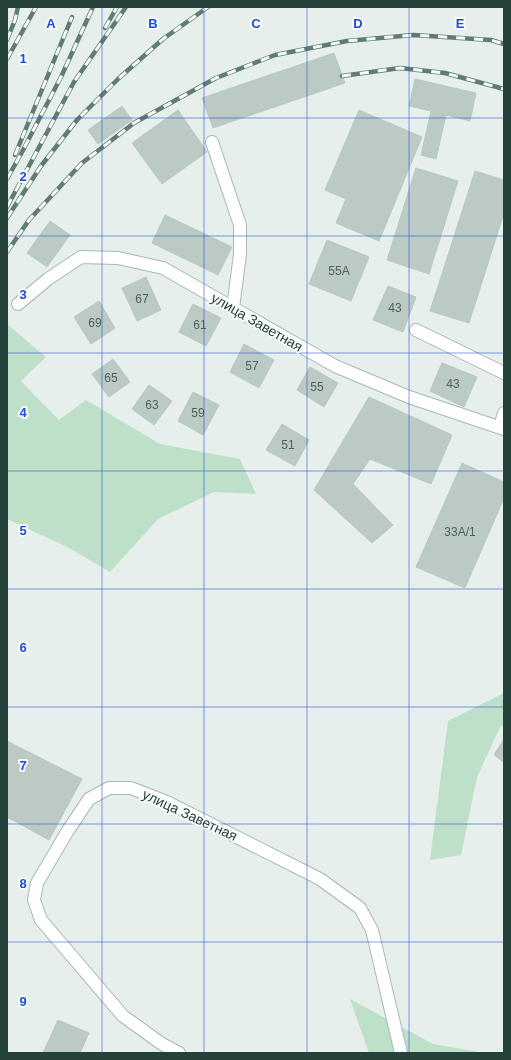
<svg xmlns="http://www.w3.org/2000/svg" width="511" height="1060" viewBox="0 0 511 1060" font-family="Helvetica,sans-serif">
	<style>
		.green { fill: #bfe0c8 }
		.building { fill: #bbcac4; stroke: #b8c9c2 }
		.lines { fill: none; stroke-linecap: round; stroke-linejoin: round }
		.minor-casing { stroke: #a8b8b2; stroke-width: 14 }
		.minor { stroke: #fff; stroke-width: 12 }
		.rail-casing { stroke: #5f7d75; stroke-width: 4.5 }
		.rail { stroke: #f7fbf9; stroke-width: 3; stroke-dasharray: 9; stroke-linecap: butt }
		.grid { fill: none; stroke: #1d4ed8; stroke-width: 1; stroke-opacity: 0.55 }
		.labels { text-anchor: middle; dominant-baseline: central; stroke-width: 4; stroke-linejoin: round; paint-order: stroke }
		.number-label { font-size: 12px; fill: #4a645c }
		.street-label { font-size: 14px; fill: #24423a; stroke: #f7fbf9 }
		.grid-label { font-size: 13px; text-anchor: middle; font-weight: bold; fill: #1d4ed8; stroke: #f7fbf9; stroke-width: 4; stroke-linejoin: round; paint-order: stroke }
	</style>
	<rect width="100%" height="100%" fill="#e6efeb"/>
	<!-- green -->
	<path class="green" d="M 7,324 L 46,357 L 21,381 L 59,420 L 86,400 L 160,444 L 240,459 L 256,494 L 214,492 L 158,519 L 110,572 L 69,548 L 7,519 Z
		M 504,693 L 504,727 L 501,725 L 477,777 L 461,855 L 430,860 L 448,721 Z
		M 350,999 L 433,1044 L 485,1053 L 369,1053 Z"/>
	<!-- building -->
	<path class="building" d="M 334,53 L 345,83 L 213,128 L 202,98 Z
		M 415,79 L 476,93 L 470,121 L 446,115 L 436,159 L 421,155 L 431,111 L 409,106 Z
		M 122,106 L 132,120 L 98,144 L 88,130 Z
		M 178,110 L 207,152 L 162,184 L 132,143 Z
		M 359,110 L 422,137 L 379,241 L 336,223 L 346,199 L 325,190 Z
		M 416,168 L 458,181 L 429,274 L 387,260 Z
		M 475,171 L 504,180 L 504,213 L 469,323 L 430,311 Z
		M 165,215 L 232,247 L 218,275 L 152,243 Z
		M 50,221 L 70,235 L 47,267 L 27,253 Z
		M 327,240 L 369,257 L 351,301 L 309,284 Z
		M 146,277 L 161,310 L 137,321 L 122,288 Z
		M 388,286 L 416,297 L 403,332 L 373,320 Z
		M 99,301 L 115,328 L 91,344 L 74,317 Z
		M 193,304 L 221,318 L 206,346 L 179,332 Z
		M 244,344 L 274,360 L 259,388 L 230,372 Z
		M 113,359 L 130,382 L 109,397 L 92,374 Z
		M 442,363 L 477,377 L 464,407 L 430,391 Z
		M 310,367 L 338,383 L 324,407 L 297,390 Z
		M 149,385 L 172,401 L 154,425 L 132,409 Z
		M 193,392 L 219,405 L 203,435 L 178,421 Z
		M 369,397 L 452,435 L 431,484 L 370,459 L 353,484 L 393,525 L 372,543 L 314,490 Z
		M 282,424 L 309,440 L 295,466 L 266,450 Z
		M 462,463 L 504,482 L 504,498 L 465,588 L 416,567 Z
		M 504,739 L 504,762 L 494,755 Z
		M 7,741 L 82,779 L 49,840 L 7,817 Z
		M 58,1020 L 89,1033 L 80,1053 L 43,1053 Z"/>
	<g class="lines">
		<defs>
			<path id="minor" d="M 212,142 L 240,225 L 240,254 L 233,308
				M 18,304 L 48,279 L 81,257 L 118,258 L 163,268 L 335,366 L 409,397 L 504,429
				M 416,330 L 504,373
				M 500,427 L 504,413
				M 179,1053 L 162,1044 L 123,1016 L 41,920 L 34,900 L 37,883 L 67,832 L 89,799 L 109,788 L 131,788 L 167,802 L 320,879 L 360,908 L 372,930 L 401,1053"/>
		</defs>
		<!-- minor casing -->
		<use href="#minor" class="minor-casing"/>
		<!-- minor -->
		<use href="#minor" class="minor"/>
		<defs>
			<path id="rail" d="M 105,28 L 117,7
				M 7,40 L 15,20 L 18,7
				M 7,59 L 36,7
				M 342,76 L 400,68 L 445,73 L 504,89
				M 15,155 L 72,17
				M 7,179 L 22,152 L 61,77 L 93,7
				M 7,207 L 74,82 L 126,7
				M 7,218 L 41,166 L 77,120 L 118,79 L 163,39 L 208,7
				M 7,252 L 29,220 L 82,163 L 134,123 L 216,78 L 275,55 L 347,41 L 413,35 L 491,40 L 504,44"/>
		</defs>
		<!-- rail casing -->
		<use href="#rail" class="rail-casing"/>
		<!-- rail -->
		<use href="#rail" class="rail"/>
	</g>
	<!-- grid -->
	<path class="grid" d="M 102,7 L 102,1053M 204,7 L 204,1053M 307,7 L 307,1053M 409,7 L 409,1053M 7,118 L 504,118M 7,236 L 504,236M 7,353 L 504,353M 7,471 L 504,471M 7,589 L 504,589M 7,707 L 504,707M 7,824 L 504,824M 7,942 L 504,942"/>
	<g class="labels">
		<!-- number labels -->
		<g class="number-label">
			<text x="339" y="271">55А</text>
			<text x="142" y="299">67</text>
			<text x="395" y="308">43</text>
			<text x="95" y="323">69</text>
			<text x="200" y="325">61</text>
			<text x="252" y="366">57</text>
			<text x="111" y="378">65</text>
			<text x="453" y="384">43</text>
			<text x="317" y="387">55</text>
			<text x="152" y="405">63</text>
			<text x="198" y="413">59</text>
			<text x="288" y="445">51</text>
			<text x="460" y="532">33А/1</text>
		</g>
		<!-- street labels -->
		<g class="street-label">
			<text transform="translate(257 322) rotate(30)">улица Заветная</text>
			<text transform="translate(190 815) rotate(25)">улица Заветная</text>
		</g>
	</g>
	<g class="grid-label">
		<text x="51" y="28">A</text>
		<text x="153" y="28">B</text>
		<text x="256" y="28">C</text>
		<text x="358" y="28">D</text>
		<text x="460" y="28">E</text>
		<text x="23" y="63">1</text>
		<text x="23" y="181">2</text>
		<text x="23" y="299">3</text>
		<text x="23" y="417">4</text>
		<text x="23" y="535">5</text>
		<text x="23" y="652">6</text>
		<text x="23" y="770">7</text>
		<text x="23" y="888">8</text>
		<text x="23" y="1006">9</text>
	</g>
	<!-- border -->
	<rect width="511" height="1060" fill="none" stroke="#24423a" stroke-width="16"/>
</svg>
